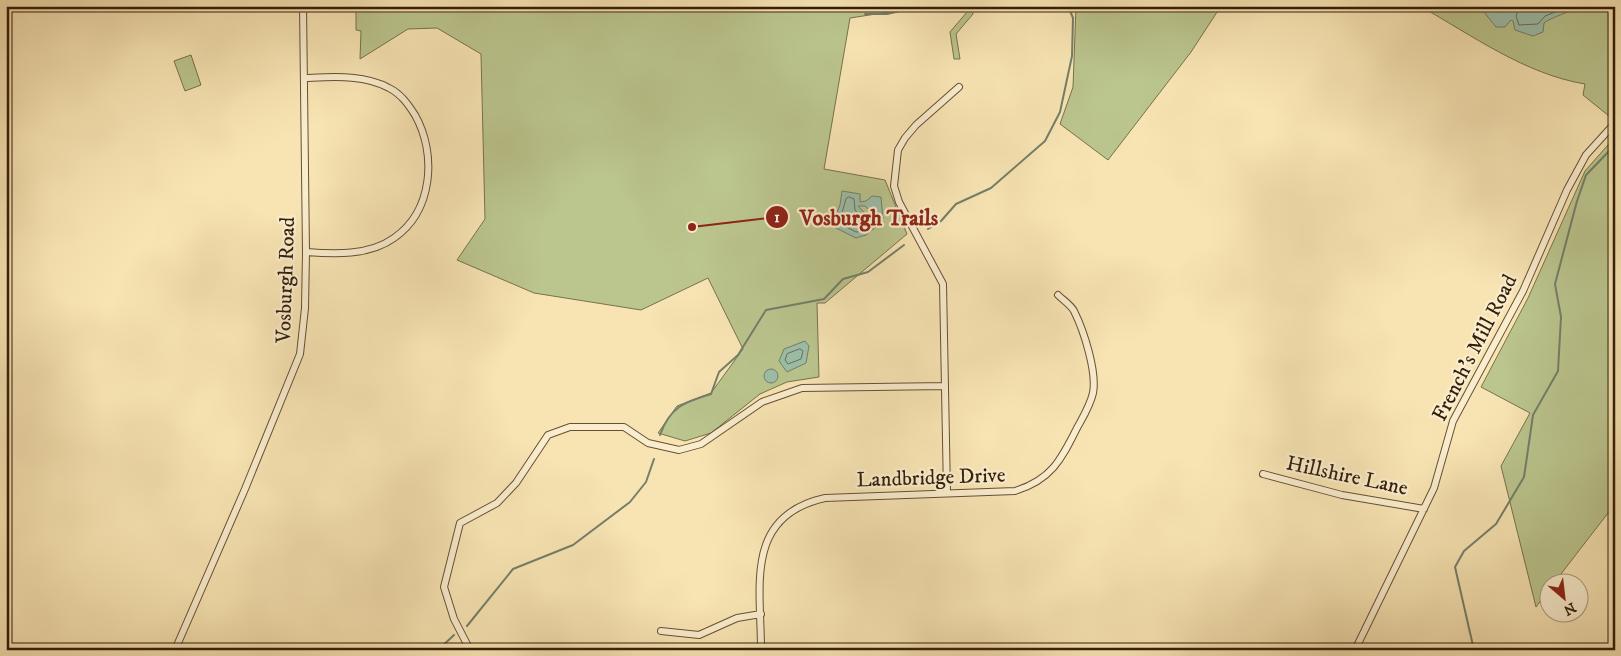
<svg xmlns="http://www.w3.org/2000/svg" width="1621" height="656" viewBox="0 0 1621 656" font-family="'IM FELL DW Pica',serif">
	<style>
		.green { fill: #bbc58e; stroke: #77724c }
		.water { fill: #9dbfaa; stroke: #737f6a }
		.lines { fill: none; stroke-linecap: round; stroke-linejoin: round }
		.shore { stroke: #686e5a; stroke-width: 1 }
		.stream { stroke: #737f6a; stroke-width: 2 }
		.minor-casing { stroke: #645034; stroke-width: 8 }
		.minor { stroke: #faedce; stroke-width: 6 }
		.labels { text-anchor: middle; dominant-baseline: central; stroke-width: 4.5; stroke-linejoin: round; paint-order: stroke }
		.street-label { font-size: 21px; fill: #331e09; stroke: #faedce }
		.leader { fill: none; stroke: #8f2418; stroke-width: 2 }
		.callout-dot { fill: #8f2418; stroke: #faedce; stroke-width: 2 }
		.mark-label { font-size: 15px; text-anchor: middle; font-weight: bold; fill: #fff }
		.callout-label { font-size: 22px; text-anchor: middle; font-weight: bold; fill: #8f2418; stroke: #faedce; stroke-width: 4.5; stroke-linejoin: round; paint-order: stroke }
	</style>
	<rect width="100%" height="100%" fill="#f8e4b3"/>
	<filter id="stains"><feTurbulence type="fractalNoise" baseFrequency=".004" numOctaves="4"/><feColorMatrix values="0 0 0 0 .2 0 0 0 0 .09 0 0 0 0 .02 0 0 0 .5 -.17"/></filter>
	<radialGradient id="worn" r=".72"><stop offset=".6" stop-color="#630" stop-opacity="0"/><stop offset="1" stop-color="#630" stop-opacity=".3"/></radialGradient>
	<!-- green -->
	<path class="green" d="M 356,6 L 928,6 L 850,18 L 824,169 L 885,180 L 907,234 L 825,303 L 817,303 L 819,377 L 787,382 L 760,394 L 711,433 L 685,441 L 658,433 L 677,406 L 711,393 L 743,349 L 708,278 L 641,310 L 534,293 L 457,260 L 485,219 L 481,54 L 437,28 L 408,29 L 360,59 L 361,31 L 356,30 Z
		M 966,6 L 972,6 L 973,14 L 956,34 L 960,59 L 954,59 L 950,32 L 967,12 Z
		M 1076,6 L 1221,6 L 1191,52 L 1108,160 L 1060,124 L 1073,87 Z
		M 1420,6 L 1615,6 L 1615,108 L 1609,116 L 1583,95 L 1585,84 C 1525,74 1473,36 1420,6 Z
		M 191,55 L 201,85 L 185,91 L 174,61 Z
		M 1615,137 L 1615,504 L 1554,583 L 1548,584 L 1548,591 L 1536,607 L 1501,466 L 1530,413 L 1481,387 L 1528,298 L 1585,171 Z"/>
	<!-- water -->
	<path class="water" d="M 1479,6 L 1495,6 L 1501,12 L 1512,11 L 1515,6 L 1552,8 L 1580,6 C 1569,13 1551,17 1544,23 L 1543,32 L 1533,36 L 1515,30 L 1513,21 L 1511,20 L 1505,27 L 1496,27 Z
		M 842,191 L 860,194 L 860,202 L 866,201 L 872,196 L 881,197 L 883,219 L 873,214 L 865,206 L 858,206 L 877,226 L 866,235 L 856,238 L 836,228 L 833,222 L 840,205 Z
		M 805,341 L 809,346 L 806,363 L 787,372 L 779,361 L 784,349 Z
		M764 376a7 7 0 1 1 14 0a7 7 0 1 1-14 0Z"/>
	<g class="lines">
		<!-- shore -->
		<path class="shore" d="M 1520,6 L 1516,16 L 1519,25 L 1538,24 L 1545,16 L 1571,6
			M 849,197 L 854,199 L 855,210 L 868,225 L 863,231 L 856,232 L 839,223 L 846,199 Z
			M 800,349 L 803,351 L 801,359 L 788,364 L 785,360 L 787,354 Z"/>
		<!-- stream -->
		<path class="stream" d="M 865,14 L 887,14 L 917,7 L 963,10 L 969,6
			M 928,229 L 941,221 L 956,204 L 991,188 L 1045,141 L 1060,112 L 1072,56 L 1073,18 L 1068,6
			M 660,435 C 670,407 684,402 711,394 L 719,372 L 738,355 L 766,310 L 824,299 L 843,279 L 868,272 L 904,245
			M 467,626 L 513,569 L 573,545 L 630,502 L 646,482 L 654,459
			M 438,650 L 454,635
			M 1474,650 L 1455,567 L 1464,551 L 1496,524 L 1524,477 L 1533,415 L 1558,371 L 1561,317 L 1555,284 L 1577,201 L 1586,175 L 1615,145"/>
		<defs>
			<path id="minor" d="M 304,78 C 332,77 364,74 389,88 C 401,94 408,104 415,115 C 437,154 433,211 394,238 C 369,256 334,254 306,252
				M 1263,474 L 1342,495 L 1424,509
				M 947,493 L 943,284 L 899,202 L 894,186 L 898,150 L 905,138 L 916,125 L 959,87
				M 661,631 L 699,635 L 737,618 L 761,614
				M 175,650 L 245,489 L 300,354 L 305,308 L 306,252 L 303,6
				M 470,650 L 454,619 L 444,587 L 460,523 L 497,503 L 516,483 L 548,435 L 570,427 L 624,427 L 648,443 L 679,450 L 701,444 L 762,402 L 802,388 L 945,386
				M 761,650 C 761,586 744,516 825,498 L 1015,491 C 1051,480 1061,460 1077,428 C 1083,417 1090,406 1093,393 C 1097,372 1084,331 1074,311 C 1071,305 1063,300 1058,295
				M 1355,650 L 1434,488 L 1453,421 L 1523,291 L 1567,190 L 1586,155 L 1615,123"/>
		</defs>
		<!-- minor casing -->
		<use href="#minor" class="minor-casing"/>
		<!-- minor -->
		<use href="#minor" class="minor"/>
	</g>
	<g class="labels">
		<!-- street labels -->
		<g class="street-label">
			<text transform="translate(286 280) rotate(-88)">Vosburgh Road</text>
			<text transform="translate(1475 348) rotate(-63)">French's Mill Road</text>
			<text transform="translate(1347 476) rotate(12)">Hillshire Lane</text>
			<text transform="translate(931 478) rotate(-2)">Landbridge Drive</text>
		</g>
	</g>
	<!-- callouts -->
	<path class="leader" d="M692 227L777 217"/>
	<g class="callout-dot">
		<circle cx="692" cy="227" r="5"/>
		<circle cx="777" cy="217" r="12"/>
	</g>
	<g class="mark-label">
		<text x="777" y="222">1</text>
	</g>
	<g class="callout-label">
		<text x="869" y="225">Vosburgh Trails</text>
	</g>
	<!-- margin -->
	<rect width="1621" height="656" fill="none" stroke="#f8e4b3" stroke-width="25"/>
	<rect x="8" y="8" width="1606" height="641" fill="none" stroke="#331e09" stroke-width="2.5"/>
	<rect x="12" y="12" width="1596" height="631" fill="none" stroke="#331e09"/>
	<!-- north arrow -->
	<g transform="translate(1564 598) rotate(152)"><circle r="24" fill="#faedce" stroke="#aa9a7f"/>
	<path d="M0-4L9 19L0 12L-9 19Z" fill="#8f2418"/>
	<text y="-8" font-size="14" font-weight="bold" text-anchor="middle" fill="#331e09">N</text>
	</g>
	<rect width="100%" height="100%" filter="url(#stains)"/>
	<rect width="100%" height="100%" fill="url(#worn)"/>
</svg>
